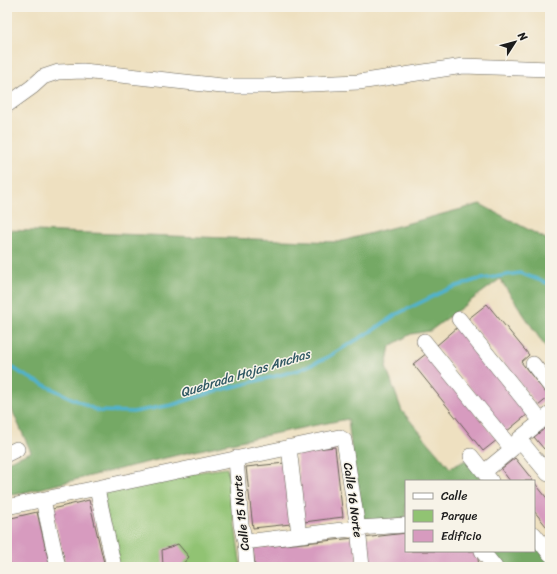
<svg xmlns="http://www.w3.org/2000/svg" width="557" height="574" viewBox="0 0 557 574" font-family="Sriracha,sans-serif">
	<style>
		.green { fill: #91c373; stroke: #567048 }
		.forest { fill: #74a965; stroke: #486240 }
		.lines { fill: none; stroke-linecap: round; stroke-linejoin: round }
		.stream { stroke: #4fb2ce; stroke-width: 3.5 }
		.building { fill: #d79bbf }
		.minor-casing { stroke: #666155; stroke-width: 16 }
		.path { stroke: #666155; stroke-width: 2; stroke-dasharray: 1 3; stroke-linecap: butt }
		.minor { stroke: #fff; stroke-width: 15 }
		.labels { text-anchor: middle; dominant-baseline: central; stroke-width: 3; stroke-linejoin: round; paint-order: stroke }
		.street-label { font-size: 12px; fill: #1c1c1c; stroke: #f7f3e8 }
		.water-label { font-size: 13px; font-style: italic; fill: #305863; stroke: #f7f3e8 }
	</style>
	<rect width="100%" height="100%" fill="#f7f3e8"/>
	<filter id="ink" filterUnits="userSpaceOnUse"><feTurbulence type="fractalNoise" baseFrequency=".025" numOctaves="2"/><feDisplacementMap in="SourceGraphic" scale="8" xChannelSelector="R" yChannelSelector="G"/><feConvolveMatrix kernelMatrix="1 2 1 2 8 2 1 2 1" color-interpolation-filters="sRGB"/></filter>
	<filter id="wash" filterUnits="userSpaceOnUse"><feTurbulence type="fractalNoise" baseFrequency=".012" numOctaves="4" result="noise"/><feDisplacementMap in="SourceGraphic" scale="16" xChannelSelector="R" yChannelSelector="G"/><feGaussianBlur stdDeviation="0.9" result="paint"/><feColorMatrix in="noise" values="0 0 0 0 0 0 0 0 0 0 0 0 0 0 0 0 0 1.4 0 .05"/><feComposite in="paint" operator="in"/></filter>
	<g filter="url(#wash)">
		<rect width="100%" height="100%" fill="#eee0c0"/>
		<!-- green -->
		<path class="green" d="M 227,468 L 241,567 L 117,567 L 101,485 Z"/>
		<!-- forest -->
		<path class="forest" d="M 480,204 L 550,241 L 550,354 L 500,279 L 430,331 L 411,334 L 390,346 L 386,367 L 402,411 L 450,468 L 466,460 L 483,481 L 406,481 L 406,519 L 363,523 L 359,519 L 348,419 C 235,440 126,467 14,495 L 7,493 L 7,462 L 31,452 L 7,399 L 7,230 L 338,242 Z
			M 534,543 L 550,563 L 550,567 L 502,567 L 488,551 L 534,551 Z"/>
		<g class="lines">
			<!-- stream -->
			<path class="stream" d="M 7,364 L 24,375 L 98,411 L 133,412 L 172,405 L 213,392 L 299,370 L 326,358 L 375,329 L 395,315 L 448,289 L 476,280 L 520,273 L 550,284"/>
		</g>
		<g id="blocks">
			<!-- building -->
			<path class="building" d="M 487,304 L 529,355 L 521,362 L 549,397 L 538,406 L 468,319 Z
				M 458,327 L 528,414 L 506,432 L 436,346 Z
				M 427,353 L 497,440 L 483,451 L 413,364 Z
				M 549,425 L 550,445 L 544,449 L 534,437 Z
				M 335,447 L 343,517 L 304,522 L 296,451 Z
				M 515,458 L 531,478 L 533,481 L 510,481 L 501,469 Z
				M 285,463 L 291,524 L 253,528 L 246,467 Z
				M 534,482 L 550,502 L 550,531 L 534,511 Z
				M 89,500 L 105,567 L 66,567 L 52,509 Z
				M 37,512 L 50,567 L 11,567 L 7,552 L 7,519 Z
				M 406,533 L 406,551 L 477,551 L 479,567 L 366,567 L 363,538 Z
				M 355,538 L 358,567 L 255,567 L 253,548 Z
				M 178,544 L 189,557 L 180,567 L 169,567 L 163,566 L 162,550 Z"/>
		</g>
	</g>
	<g filter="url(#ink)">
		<use href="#blocks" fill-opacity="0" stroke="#666155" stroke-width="1"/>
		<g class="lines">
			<defs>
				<path id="minor" d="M 7,105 L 32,87 L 43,77 L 58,72 L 83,71 L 222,86 L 263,86 L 359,82 L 463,66 L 550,69
					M 459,319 L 541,421
					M 424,341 L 512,449
					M 533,364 L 550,386
					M 519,439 L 548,474
					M 289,447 L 299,535
					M 7,454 L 17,449
					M 471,456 L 491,481
					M 236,458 L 241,524 L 245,542 L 247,567
					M 484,472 L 512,449 L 519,439 L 550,414
					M 97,489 L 114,567
					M 43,500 L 58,567
					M 7,507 L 339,437 L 344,440 L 358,528 L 362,567
					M 534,534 L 550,554
					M 245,542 L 358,528 L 406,525
					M 482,551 L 495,567"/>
			</defs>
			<!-- minor casing -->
			<use href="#minor" class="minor-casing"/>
			<!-- path -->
			<path class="path" d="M 132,567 L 143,567"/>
			<!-- minor -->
			<use href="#minor" class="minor"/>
		</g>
	</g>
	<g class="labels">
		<!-- street labels -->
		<g class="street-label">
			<text transform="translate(353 500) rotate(82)">Calle 16 Norte</text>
			<text transform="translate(241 513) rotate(-96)">Calle 15 Norte</text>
		</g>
		<!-- water labels -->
		<g class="water-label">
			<text transform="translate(245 373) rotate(-17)">Quebrada Hojas Anchas</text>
		</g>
	</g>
	<!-- margin -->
	<rect width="557" height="574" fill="none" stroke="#f7f3e8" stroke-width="24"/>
	<!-- legend -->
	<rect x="405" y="480" width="130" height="72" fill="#f7f3e8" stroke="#9f9d96"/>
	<rect x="413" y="493" width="20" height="6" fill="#ffffff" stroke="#9f9d96"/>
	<text x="441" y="500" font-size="12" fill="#1c1c1c">Calle</text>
	<rect x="413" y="510" width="20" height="12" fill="#91c373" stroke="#9f9d96"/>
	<text x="441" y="520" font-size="12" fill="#1c1c1c">Parque</text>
	<rect x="413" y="530" width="20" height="12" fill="#d79bbf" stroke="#9f9d96"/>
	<text x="441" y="540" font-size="12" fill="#1c1c1c">Edificio</text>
	<!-- north arrow -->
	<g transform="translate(515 42) rotate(54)" stroke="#f7f3e8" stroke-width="3" paint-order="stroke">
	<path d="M0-3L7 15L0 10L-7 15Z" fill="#1c1c1c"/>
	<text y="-6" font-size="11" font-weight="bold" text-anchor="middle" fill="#1c1c1c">N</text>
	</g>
</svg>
